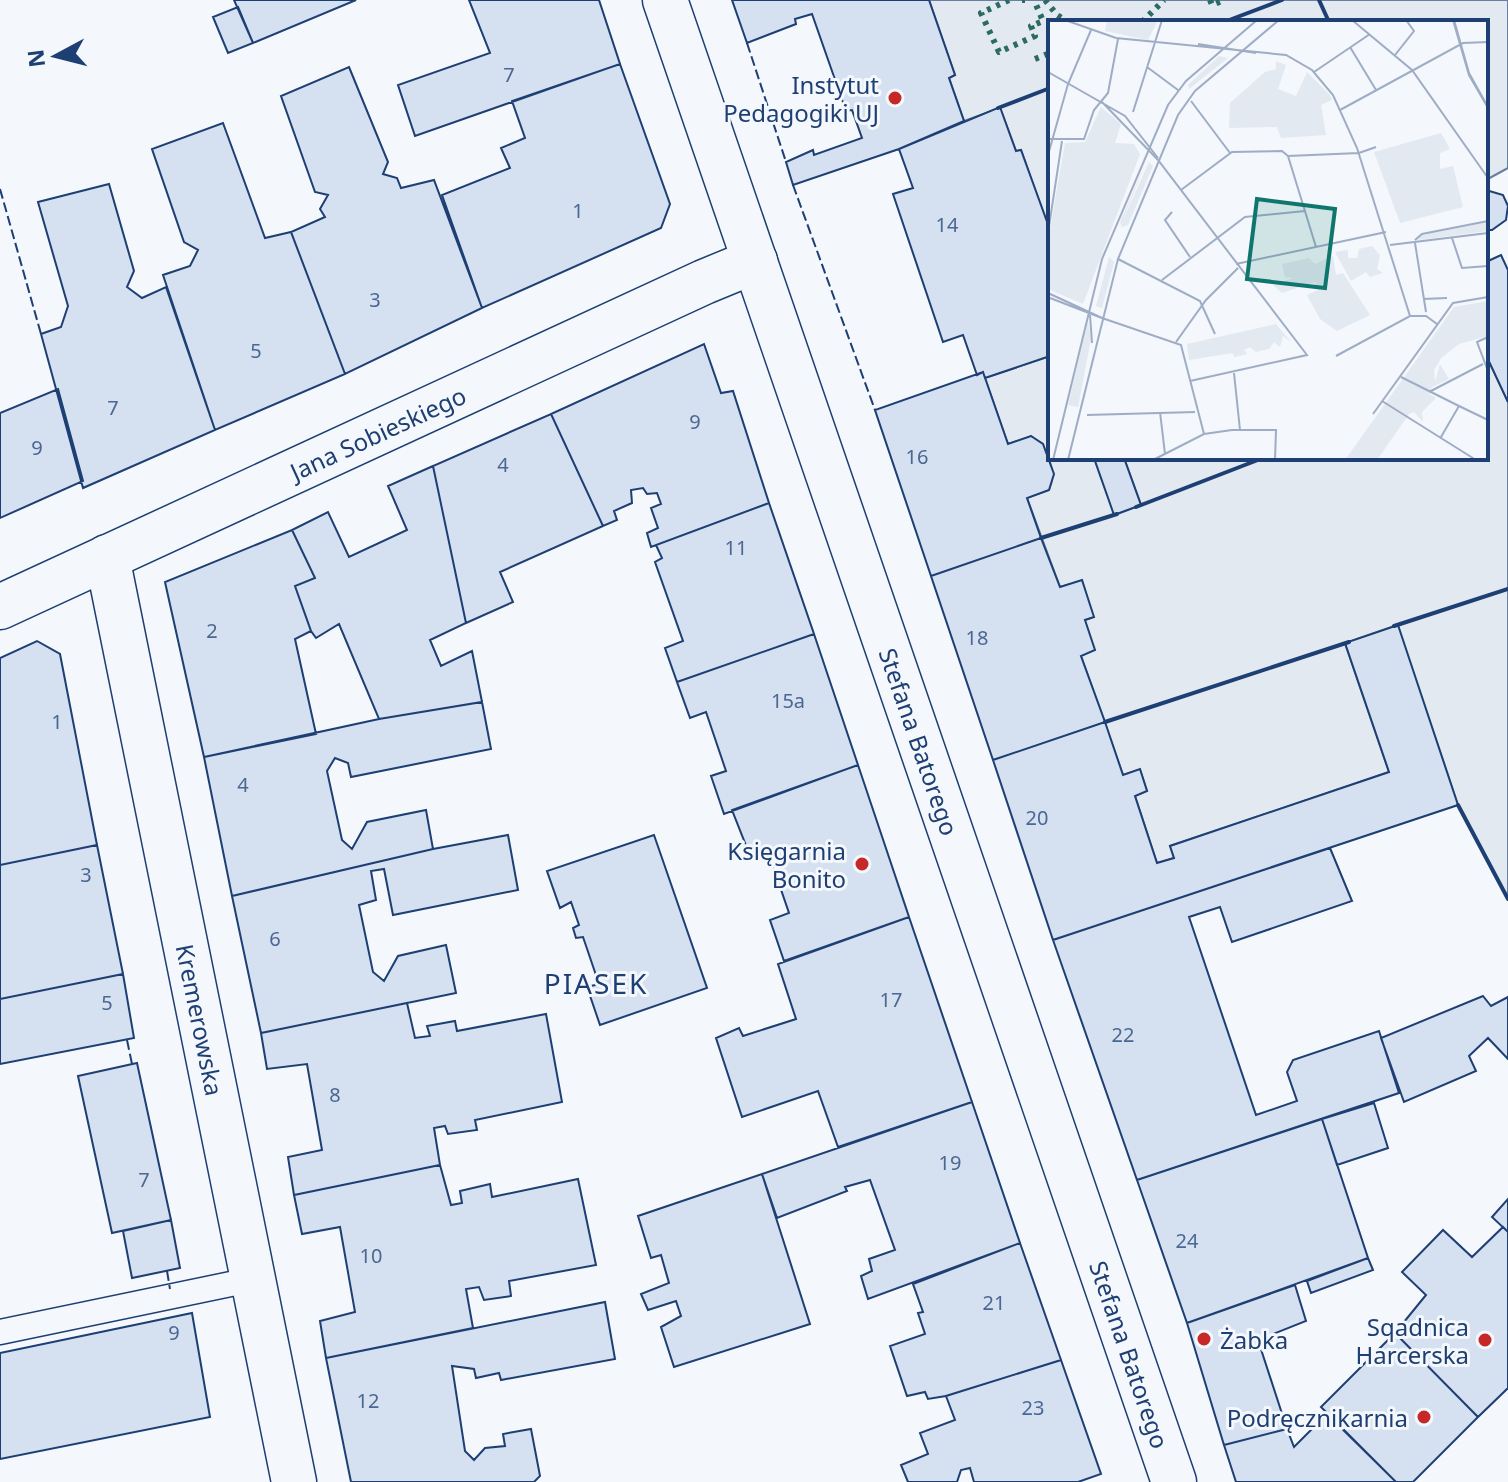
<svg xmlns="http://www.w3.org/2000/svg" width="1508" height="1482" viewBox="0 0 1508 1482" font-family="'Noto Sans',sans-serif">
	<style>
		.green { fill: #e3e9f0; stroke: #687fa3; stroke-width: 2 }
		.building { fill: #d5e0f0; stroke: #1d3f73; stroke-width: 2 }
		.lines { fill: none; stroke-linecap: round; stroke-linejoin: round }
		.lane-casing { stroke: #1d3f73; stroke-width: 27 }
		.street-casing { stroke: #1d3f73; stroke-width: 47 }
		.lane { stroke: #f4f7fb; stroke-width: 24 }
		.street { stroke: #f4f7fb; stroke-width: 44 }
		.hedge { stroke: #2c6c60; stroke-width: 6; stroke-dasharray: 4 6; stroke-linecap: butt }
		.fence { stroke: #1d3f73; stroke-width: 2; stroke-dasharray: 10 4; stroke-linecap: butt }
		.wall { stroke: #1d3f73; stroke-width: 4 }
		.poi-dot { fill: #c62828; stroke: #f4f7fb; stroke-width: 3 }
		.labels { text-anchor: middle; dominant-baseline: central; stroke-width: 6; stroke-linejoin: round; paint-order: stroke }
		.number-label { font-size: 20px; fill: #4b6792 }
		.poi-label { font-size: 24px; fill: #1d3f73; stroke: #f4f7fb; text-anchor: end }
		.street-label { font-size: 24px; fill: #1d3f73; stroke: #f4f7fb }
		.quarter-label { font-size: 28px; letter-spacing: 2px; fill: #1d3f73; stroke: #f4f7fb }
		.inset-road { fill: none; stroke: #9eadc5; stroke-width: 2 }
		.view { fill: #0f766e; fill-opacity: 0.15; stroke: #0f766e; stroke-width: 4 }
		.inset-edge { fill: none; stroke: #1d3f73; stroke-width: 4 }
	</style>
	<rect width="100%" height="100%" fill="#f4f7fb"/>
	<!-- green -->
	<path class="green" d="M 929,0 L 1508,0 L 1508,168 L 1486,180 L 1486,22 L 1050,22 L 1049,231 L 1021,150 L 1016,151 L 1000,108 L 964,121 L 949,78 L 955,75 Z
		M 1486,355 L 1508,402 L 1508,899 L 1458,805 L 1397,625 L 1345,643 L 1389,772 L 1170,846 L 1174,858 L 1157,863 L 1135,796 L 1147,791 L 1140,770 L 1123,775 L 1081,656 L 1085,620 L 1093,617 L 1082,581 L 1060,587 L 1027,498 L 1049,490 C 1057,471 1048,448 1031,436 L 1008,444 L 985,378 L 1050,356 L 1050,458 L 1094,458 L 1115,515 L 1141,505 L 1124,458 L 1486,458 Z"/>
	<!-- building -->
	<path class="building" d="M 234,0 L 356,0 L 253,43 Z
		M 469,0 L 599,0 L 620,64 L 415,136 L 398,85 L 490,53 Z
		M 732,0 L 929,0 L 955,75 L 949,78 L 964,121 L 899,149 L 793,185 L 786,162 L 813,150 L 814,155 L 862,138 L 852,110 L 846,111 L 812,14 L 795,19 L 796,24 L 747,43 Z
		M 238,7 L 253,43 L 228,53 L 213,17 Z
		M 620,64 L 670,204 L 661,228 L 482,308 L 442,195 L 510,168 L 501,148 L 525,138 L 512,101 Z
		M 349,67 L 388,162 L 383,174 L 397,178 L 401,188 L 434,180 L 482,308 L 345,374 L 291,232 L 325,217 L 320,209 L 328,195 L 315,192 L 281,96 Z
		M 1000,107 L 1016,151 L 1021,150 L 1050,230 L 1050,356 L 985,378 L 983,372 L 977,375 L 963,335 L 943,342 L 893,194 L 913,188 L 899,149 Z
		M 223,123 L 265,238 L 291,232 L 345,374 L 215,430 L 163,275 L 190,266 L 198,250 L 184,242 L 152,149 Z
		M 109,184 L 134,271 L 127,287 L 142,298 L 166,287 L 215,430 L 83,488 L 41,334 L 61,327 L 68,306 L 38,202 Z
		M 1486,190 L 1503,195 L 1508,206 L 1506,220 L 1492,230 L 1486,230 Z
		M 1501,255 L 1508,270 L 1508,402 L 1486,355 L 1486,262 Z
		M 704,344 L 721,393 L 733,391 L 769,503 L 651,547 L 647,533 L 658,528 L 651,508 L 661,504 L 657,493 L 647,494 L 643,488 L 631,490 L 632,503 L 614,511 L 617,520 L 603,526 L 551,414 Z
		M 983,372 L 1008,444 L 1031,436 L 1043,444 L 1054,474 L 1049,490 L 1027,498 L 1041,538 L 931,576 L 875,410 Z
		M 58,389 L 83,481 L 0,518 L 0,413 Z
		M 551,414 L 603,526 L 500,572 L 513,602 L 466,623 L 433,466 Z
		M 1094,458 L 1124,458 L 1141,505 L 1114,515 Z
		M 433,466 L 466,623 L 430,640 L 441,666 L 472,651 L 482,702 L 379,719 L 339,624 L 316,638 L 311,631 L 295,586 L 315,578 L 292,530 L 328,512 L 349,557 L 407,530 L 388,486 Z
		M 769,503 L 814,634 L 677,682 L 665,648 L 683,641 L 655,562 L 662,558 L 656,545 Z
		M 292,530 L 315,578 L 295,586 L 311,631 L 295,639 L 316,734 L 204,757 L 165,582 Z
		M 1041,538 L 1060,587 L 1082,580 L 1094,617 L 1085,620 L 1095,650 L 1081,656 L 1105,722 L 993,760 L 931,576 Z
		M 1398,625 L 1458,805 L 1053,940 L 993,760 L 1105,722 L 1123,775 L 1140,769 L 1147,791 L 1135,796 L 1157,863 L 1174,858 L 1170,846 L 1389,772 L 1345,643 Z
		M 814,634 L 858,765 L 724,814 L 711,776 L 726,771 L 706,712 L 690,718 L 677,682 Z
		M 37,641 L 60,654 L 97,845 L 0,865 L 0,658 Z
		M 482,702 L 491,749 L 351,777 L 348,763 L 335,758 L 327,771 L 342,840 L 352,849 L 367,822 L 426,810 L 433,849 L 232,896 L 204,757 L 379,719 Z
		M 858,765 L 909,917 L 784,961 L 770,920 L 789,913 L 767,849 L 749,853 L 732,810 Z
		M 508,835 L 518,890 L 393,915 L 384,869 L 371,871 L 376,900 L 359,905 L 373,972 L 384,981 L 398,956 L 446,945 L 456,993 L 261,1033 L 232,896 L 433,849 Z
		M 654,835 L 707,988 L 600,1025 L 587,987 L 599,984 L 583,937 L 576,938 L 573,928 L 579,925 L 571,902 L 560,908 L 547,871 Z
		M 97,845 L 123,974 L 0,999 L 0,865 Z
		M 1330,848 L 1352,901 L 1232,942 L 1220,907 L 1189,917 L 1256,1115 L 1297,1101 L 1287,1072 L 1293,1060 L 1379,1031 L 1399,1093 L 1137,1180 L 1053,940 Z
		M 909,917 L 972,1102 L 838,1147 L 818,1091 L 742,1117 L 716,1038 L 739,1028 L 743,1036 L 796,1019 L 778,964 Z
		M 123,974 L 134,1038 L 0,1064 L 0,999 Z
		M 1483,996 L 1491,1006 L 1508,997 L 1508,1059 L 1488,1038 L 1469,1056 L 1476,1071 L 1404,1102 L 1381,1038 Z
		M 407,1003 L 415,1038 L 430,1036 L 427,1026 L 455,1021 L 457,1031 L 546,1014 L 562,1102 L 475,1120 L 477,1130 L 448,1134 L 445,1126 L 434,1128 L 440,1165 L 294,1195 L 288,1157 L 322,1150 L 307,1064 L 267,1069 L 261,1033 Z
		M 137,1063 L 171,1220 L 112,1233 L 78,1076 Z
		M 972,1102 L 1020,1243 L 868,1299 L 861,1276 L 872,1271 L 869,1259 L 895,1250 L 870,1180 L 845,1187 L 847,1191 L 777,1218 L 762,1174 Z
		M 1374,1103 L 1388,1148 L 1337,1165 L 1322,1119 Z
		M 1322,1119 L 1368,1258 L 1187,1323 L 1137,1180 Z
		M 440,1165 L 451,1205 L 462,1203 L 460,1191 L 490,1184 L 492,1197 L 578,1179 L 596,1265 L 509,1281 L 511,1296 L 484,1300 L 479,1287 L 466,1289 L 473,1328 L 326,1358 L 320,1321 L 355,1312 L 340,1227 L 302,1234 L 294,1195 Z
		M 762,1174 L 810,1324 L 674,1367 L 661,1327 L 681,1316 L 676,1301 L 648,1310 L 641,1294 L 669,1283 L 661,1255 L 651,1258 L 638,1216 Z
		M 1508,1199 L 1508,1232 L 1492,1217 Z
		M 171,1220 L 180,1268 L 132,1278 L 123,1231 Z
		M 1503,1227 L 1508,1232 L 1508,1388 L 1478,1417 L 1395,1333 L 1426,1295 L 1402,1272 L 1443,1230 L 1472,1257 Z
		M 1020,1243 L 1061,1360 L 946,1396 L 928,1399 L 925,1392 L 907,1396 L 890,1346 L 925,1334 L 918,1313 L 923,1312 L 913,1284 Z
		M 1368,1258 L 1373,1270 L 1311,1293 L 1307,1281 Z
		M 1295,1285 L 1306,1321 L 1258,1340 L 1287,1429 L 1224,1445 L 1187,1323 Z
		M 605,1302 L 615,1359 L 501,1380 L 499,1373 L 476,1378 L 474,1369 L 452,1366 L 465,1451 L 474,1460 L 485,1448 L 505,1446 L 503,1434 L 531,1429 L 540,1476 L 534,1482 L 351,1482 L 326,1358 Z
		M 192,1313 L 210,1417 L 0,1459 L 0,1353 Z
		M 1395,1333 L 1478,1417 L 1413,1482 L 1396,1482 L 1321,1407 Z
		M 1061,1360 L 1101,1474 L 1078,1482 L 974,1482 L 970,1468 L 961,1470 L 957,1482 L 908,1482 L 901,1465 L 928,1454 L 920,1433 L 955,1420 L 946,1396 Z
		M 1327,1414 L 1396,1482 L 1236,1482 L 1224,1445 L 1287,1429 L 1294,1447 Z"/>
	<g class="lines">
		<defs>
			<path id="lane" d="M 0,1332 L 255,1279"/>
			<g id="street">
				<path id="s1" d="M 665,0 L 1174,1482"/>
				<path id="s2" d="M 107,557 L 294,1482"/>
				<path id="s3" d="M 0,607 L 704,282 L 755,261"/>
			</g>
		</defs>
		<!-- lane casing -->
		<use href="#lane" class="lane-casing"/>
		<!-- street casing -->
		<use href="#street" class="street-casing"/>
		<!-- lane -->
		<use href="#lane" class="lane"/>
		<!-- street -->
		<use href="#street" class="street"/>
		<!-- hedge -->
		<path class="hedge" d="M 1009,0 L 981,13 L 999,52 L 1035,36 L 1031,26 L 1043,21 L 1034,0
			M 1022,0 L 1025,0
			M 1045,0 L 1057,15 L 1068,22
			M 1210,0 L 1212,5 L 1224,0
			M 1142,22 L 1164,0
			M 1035,59 L 1050,53"/>
		<!-- fence -->
		<path class="fence" d="M 747,43 L 786,162
			M 793,185 L 875,410
			M 0,189 L 41,334
			M 127,1040 L 132,1064
			M 167,1271 L 170,1289"/>
		<!-- wall -->
		<path class="wall" d="M 1319,0 L 1329,22
			M 1224,22 L 1282,0
			M 998,108 L 1050,88
			M 1136,507 L 1263,458
			M 1041,538 L 1117,514
			M 1394,626 L 1508,589
			M 1105,722 L 1349,642
			M 1458,805 L 1508,899"/>
	</g>
	<!-- markers -->
	<g class="poi-dot">
		<circle cx="895" cy="98" r="8"/>
		<circle cx="862" cy="864" r="8"/>
		<circle cx="1204" cy="1339" r="8"/>
		<circle cx="1485" cy="1340" r="8"/>
		<circle cx="1424" cy="1417" r="8"/>
	</g>
	<g class="labels">
		<!-- number labels -->
		<g class="number-label">
			<text x="509" y="74">7</text>
			<text x="578" y="210">1</text>
			<text x="947" y="224">14</text>
			<text x="375" y="299">3</text>
			<text x="256" y="350">5</text>
			<text x="113" y="407">7</text>
			<text x="695" y="421">9</text>
			<text x="37" y="447">9</text>
			<text x="917" y="456">16</text>
			<text x="503" y="464">4</text>
			<text x="736" y="547">11</text>
			<text x="212" y="630">2</text>
			<text x="977" y="637">18</text>
			<text x="788" y="700">15a</text>
			<text x="57" y="721">1</text>
			<text x="243" y="784">4</text>
			<text x="1037" y="817">20</text>
			<text x="86" y="874">3</text>
			<text x="275" y="938">6</text>
			<text x="891" y="999">17</text>
			<text x="107" y="1002">5</text>
			<text x="1123" y="1034">22</text>
			<text x="335" y="1094">8</text>
			<text x="950" y="1162">19</text>
			<text x="144" y="1179">7</text>
			<text x="1187" y="1240">24</text>
			<text x="371" y="1255">10</text>
			<text x="994" y="1302">21</text>
			<text x="174" y="1332">9</text>
			<text x="368" y="1400">12</text>
			<text x="1033" y="1407">23</text>
		</g>
		<!-- poi labels -->
		<g class="poi-label">
			<text x="879" y="84">Instytut<tspan x="879" dy="28">Pedagogiki UJ</tspan></text>
			<text x="846" y="850">Księgarnia<tspan x="846" dy="28">Bonito</tspan></text>
			<text x="1469" y="1326">Sqadnica<tspan x="1469" dy="28">Harcerska</tspan></text>
			<text x="1220" y="1339" text-anchor="start">Żabka</text>
			<text x="1408" y="1417">Podręcznikarnia</text>
		</g>
		<!-- street labels -->
		<g class="street-label">
			<text stroke="none"><textPath href="#s3" startOffset="416">Jana Sobieskiego</textPath></text>
			<text stroke="none"><textPath href="#s1" startOffset="784">Stefana Batorego</textPath></text>
			<text stroke="none"><textPath href="#s2" startOffset="472">Kremerowska</textPath></text>
			<text stroke="none"><textPath href="#s1" startOffset="1432">Stefana Batorego</textPath></text>
		</g>
		<!-- quarter labels -->
		<g class="quarter-label">
			<text x="596" y="983">PIASEK</text>
		</g>
	</g>
	<!-- overview -->
	<g transform="translate(1048 20)">
		<rect width="440" height="440" fill="#f4f7fb"/>
		<path d="M 59,0 L 110,0 L 100,20 L 57,11 ZM 171,36 L 180,38 L 141,69 L 140,65 ZM 228,41 L 238,45 L 230,69 L 248,76 L 259,52 L 282,75 L 284,80 L 273,85 L 278,115 L 233,118 L 229,107 L 181,108 L 182,83 L 217,52 L 228,49 ZM 53,87 L 73,104 L 67,123 L 86,124 L 92,134 L 35,284 L 0,269 L 0,220 L 17,123 L 37,122 ZM 393,113 L 402,129 L 392,133 L 392,149 L 405,146 L 415,187 L 352,203 L 326,132 ZM 99,140 L 74,202 L 101,142 L 105,146 L 80,205 L 74,207 L 72,202 ZM 440,202 L 440,211 L 370,220 L 371,216 ZM 324,226 L 332,235 L 329,249 L 335,253 L 322,257 L 318,252 L 303,261 L 287,232 L 300,230 L 300,238 L 309,238 L 311,229 ZM 285,236 L 288,255 L 295,253 L 322,295 L 289,311 L 272,299 L 259,275 L 270,270 L 267,262 L 234,273 L 225,265 L 245,258 L 237,257 L 234,244 L 261,238 L 267,244 ZM 61,237 L 66,242 L 54,288 L 48,286 ZM 440,281 L 440,316 L 411,324 L 393,338 L 386,350 L 387,362 L 392,344 L 401,359 L 384,367 L 381,374 L 388,378 L 374,392 L 375,402 L 366,392 L 361,394 L 329,440 L 297,440 L 406,287 ZM 40,301 L 43,319 L 30,387 L 20,385 ZM 228,304 L 243,322 L 235,316 L 232,327 L 226,322 L 221,329 L 208,332 L 202,327 L 196,330 L 199,334 L 186,337 L 185,333 L 141,340 L 139,324 Z" fill="#e3e9f0"/>
		<path class="inset-road" d="M 17,0 L 68,18 L 238,35 L 264,50 L 285,75 L 309,128 L 362,296M 304,0 L 364,50 L 440,158M 405,0 L 421,55 L 440,88M 406,0 L 421,53 L 440,87M 150,24 L 208,33M 302,27 L 328,70M 347,35 L 366,11 L 358,0M 99,47 L 130,70M 0,52 L 77,96 L 110,138M 266,52 L 322,14M 143,81 L 182,133M 54,82 L 110,140 L 259,335 L 142,361M 292,90 L 415,23 L 440,22M 85,92 L 114,0M 0,119 L 36,119 L 46,90 L 60,73 L 70,19M 0,135 L 20,64 L 43,10M 240,136 L 268,227M 133,170 L 184,132 L 234,131 L 240,136 L 311,133 L 328,127M 124,192 L 117,200 L 142,237M 0,213 L 14,121M 404,218 L 414,248 L 440,246M 367,220 L 374,214 L 440,201M 367,223 L 378,292M 342,225 L 440,213M 70,239 L 152,281 L 167,314M 188,244 L 338,212M 114,260 L 197,197 L 257,191M 0,273 L 54,298M 2,278 L 54,298M 375,279 L 399,278M 42,295 L 44,323M 54,298 L 133,325 L 156,414M 440,317 L 429,322 L 440,351M 128,322 L 158,280 L 190,248M 288,336 L 362,296 L 378,296 L 389,304M 186,353 L 192,410M 353,357 L 411,386 L 393,417M 381,372 L 435,344M 334,381 L 428,440M 411,386 L 440,400M 112,392 L 117,434M 325,394 L 405,283 L 440,277M 39,395 L 147,392M 5,440 L 54,239 L 120,85 L 138,61 L 209,0M 20,440 L 70,239 L 130,95 L 147,71 L 231,0M 105,440 L 156,414 L 184,410 L 228,410 L 227,440"/>
		<path class="view" d="M 209,179 L 287,189 L 277,268 L 199,259 Z"/>
		<rect width="440" height="440" class="inset-edge"/>
	</g>
	<!-- north arrow -->
	<g transform="translate(56 56) rotate(263)" stroke="#f4f7fb" stroke-width="6" paint-order="stroke">
	<path d="M0-6L14 30L0 20L-14 30Z" fill="#1d3f73"/>
	<text y="-12" font-size="22" font-weight="bold" text-anchor="middle" fill="#1d3f73">N</text>
	</g>
</svg>
